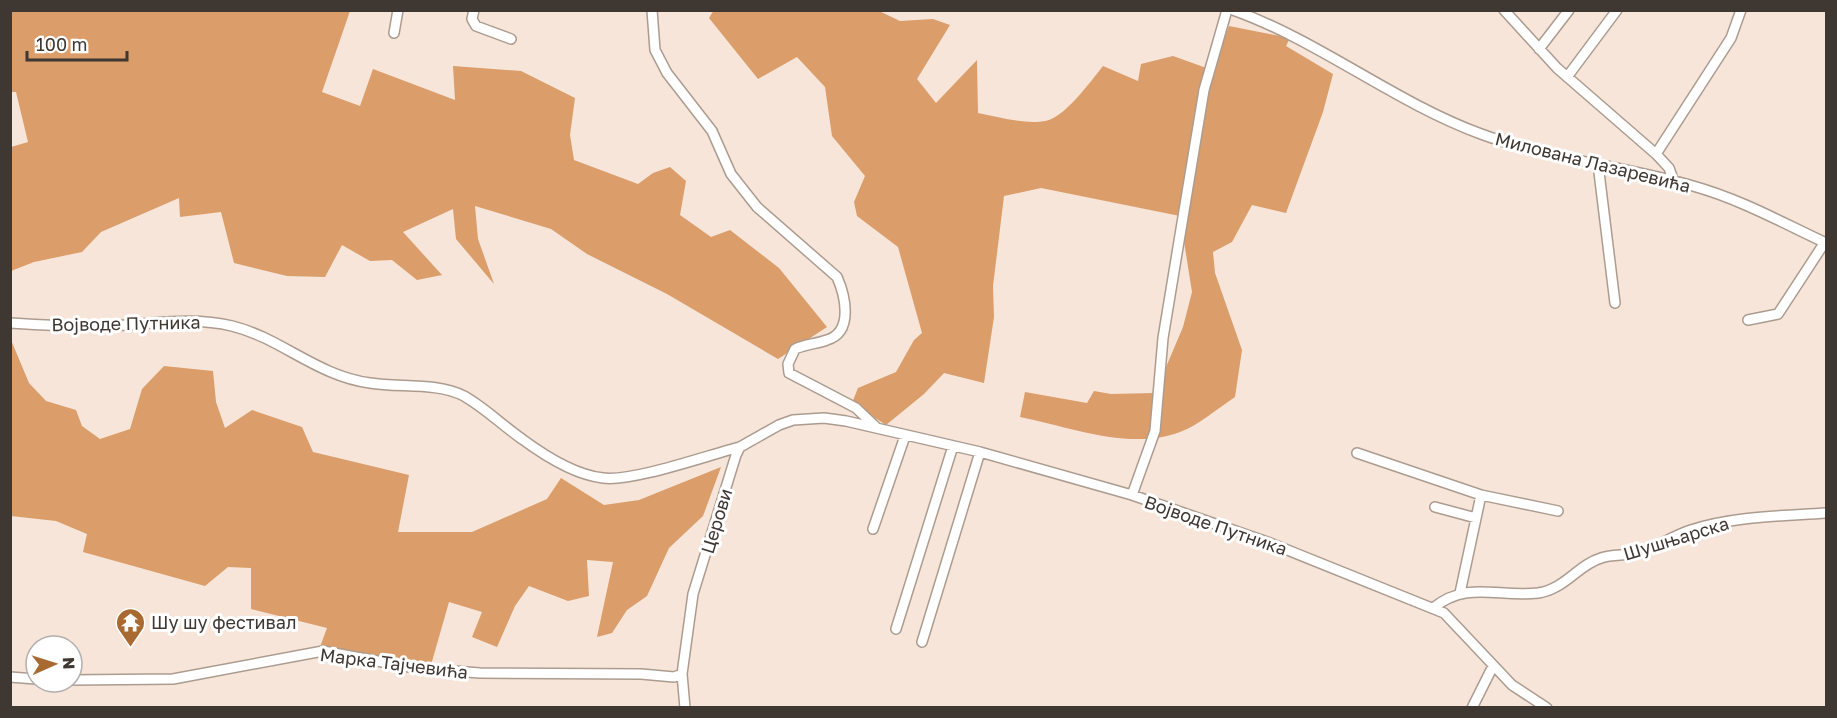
<svg xmlns="http://www.w3.org/2000/svg" width="1837" height="718" viewBox="0 0 1837 718" font-family="'Golos Text',sans-serif">
	<style>
		.forest { fill: #db9d6a }
		.lines { fill: none; stroke-linecap: round; stroke-linejoin: round }
		.minor-casing { stroke: #ac9c90; stroke-width: 12 }
		.minor { stroke: #fff; stroke-width: 9 }
		.labels { text-anchor: middle; dominant-baseline: central; stroke-width: 6; stroke-linejoin: round; paint-order: stroke }
		.street-label { font-size: 18px; fill: #3e3732; stroke: #fff }
		.poi-label { font-size: 18px; fill: #3e3732; stroke: #fff; text-anchor: start }
	</style>
	<rect width="100%" height="100%" fill="#f6e5d8"/>
	<!-- forest -->
	<path class="forest" d="M 714,10 L 877,10 L 900,21 L 933,19 L 950,25 L 917,79 L 936,103 L 977,60 L 978,113 C 1000,117 1028,126 1049,120 C 1067,114 1091,81 1103,66 L 1138,81 L 1141,64 L 1173,56 L 1212,70 L 1229,26 L 1290,38 L 1286,46 L 1333,74 L 1323,112 L 1286,213 L 1252,205 L 1232,242 L 1213,252 L 1215,273 L 1242,350 L 1235,397 C 1218,408 1199,425 1180,432 C 1130,451 1070,427 1020,417 L 1025,392 L 1087,403 L 1094,391 L 1111,394 L 1155,393 L 1183,327 L 1192,292 L 1180,216 L 1041,188 L 1004,196 L 993,286 L 994,317 L 984,383 L 944,373 L 924,394 L 886,425 L 852,403 L 858,388 L 896,372 L 914,340 L 922,333 L 898,247 L 857,216 L 854,202 L 865,176 L 832,136 L 825,87 L 797,57 L 758,79 L 709,18 Z
		M 11,11 L 350,11 L 322,92 L 360,106 L 373,69 L 455,100 L 453,66 L 521,71 L 575,98 L 570,135 L 574,160 L 638,184 L 653,173 L 670,167 L 686,181 L 680,215 L 711,237 L 730,230 L 779,268 L 827,327 L 778,359 L 667,294 L 587,254 L 551,229 L 475,206 L 478,239 L 494,284 L 456,239 L 453,209 L 403,232 L 442,275 L 417,280 L 392,260 L 370,261 L 342,245 L 325,277 L 287,276 L 234,263 L 221,212 L 180,217 L 179,198 L 101,232 L 82,252 L 34,262 L 11,271 L 11,147 L 28,142 L 16,92 L 11,92 Z
		M 11,340 L 29,383 L 46,401 L 76,410 L 82,426 L 100,439 L 130,429 L 142,389 L 164,366 L 213,371 L 216,402 L 225,428 L 252,410 L 302,427 L 313,452 L 409,475 L 398,532 L 472,532 L 547,499 L 561,478 L 604,505 L 639,500 L 721,467 L 703,516 L 669,548 L 647,596 L 627,610 L 612,633 L 597,637 L 613,562 L 587,560 L 589,596 L 568,601 L 529,586 L 515,606 L 497,647 L 472,637 L 482,612 L 449,602 L 431,665 L 320,647 L 327,628 L 251,609 L 251,568 L 228,567 L 205,586 L 83,552 L 87,534 L 56,521 L 11,516 Z"/>
	<g class="lines">
		<defs>
			<path id="minor" d="M 474,10 L 472,19 L 476,26 L 511,39
				M 652,10 L 655,50 L 667,73 L 712,131 L 731,174 L 757,207 L 837,277 C 845,295 854,332 827,340 C 816,344 806,344 795,349 L 788,364 L 789,373 L 856,408 L 876,427
				M 1233,10 C 1320,41 1394,102 1481,134 C 1549,159 1623,166 1693,186 C 1740,199 1783,223 1826,243
				M 1504,10 L 1557,68 L 1656,154 L 1669,168 L 1674,182
				M 394,33 L 398,10
				M 1539,49 L 1569,10
				M 1567,77 L 1617,10
				M 1656,154 L 1731,38 L 1741,10
				M 1598,164 L 1615,303
				M 1748,320 L 1778,314 L 1825,242
				M 10,323 C 42,325 74,327 106,326 C 149,325 190,316 232,326 C 281,338 317,376 370,383 C 399,388 437,382 464,396 C 485,408 502,425 522,439 C 545,456 575,475 603,478 C 633,482 708,455 740,447
				M 1357,453 L 1481,495
				M 1132,495 L 1155,431 L 1163,338 L 1204,90 L 1227,10
				M 1435,507 L 1476,518
				M 873,529 L 905,436
				M 1460,593 L 1481,495 L 1558,511
				M 1433,608 C 1468,580 1498,598 1538,593 C 1565,589 1578,565 1601,558 C 1612,554 1625,556 1637,553 C 1656,548 1672,536 1691,530 C 1734,516 1782,516 1826,513
				M 896,629 L 953,446
				M 922,642 L 980,452
				M 10,677 L 36,679
				M 72,680 L 173,679 L 323,651 L 415,668 L 480,673 L 641,674 L 674,677 L 682,674
				M 685,708 L 682,674 L 693,594 L 736,455 L 740,447 L 779,425 L 793,420 L 824,418 L 846,421 L 980,452 L 1132,495 L 1270,543 L 1444,613 L 1512,685 L 1547,708
				M 1472,708 L 1493,666"/>
		</defs>
		<!-- minor casing -->
		<use href="#minor" class="minor-casing"/>
		<!-- minor -->
		<use href="#minor" class="minor"/>
	</g>
	<!-- icons -->
	<defs>
		<symbol id="temple-pin" viewBox="-11 -11 22 30"><path d="M0 17L-7.5 6A9.5 9.5 0 1 1 7.5 6Z" fill="#a96a31" stroke="#fff"/><path d="M0-6L5-2H3V0L6.5 2.5H4V6H1.5V3h-3V6H-4V2.5H-6.5L-3 0V-2H-5Z" fill="#fff"/></symbol>
	</defs>
	<g fill-rule="evenodd">
		<use href="#temple-pin" x="114" y="606" width="33" height="45"/>
	</g>
	<g class="labels">
		<!-- street labels -->
		<g class="street-label">
			<text transform="translate(1593 162) rotate(14)">Милована Лазаревића</text>
			<text transform="translate(126 323) rotate(-1)">Војводе Путника</text>
			<text transform="translate(716 521) rotate(-73)">Церови</text>
			<text transform="translate(1216 525) rotate(19)">Војводе Путника</text>
			<text transform="translate(1676 538) rotate(-17)">Шушњарска</text>
			<text transform="translate(394 663) rotate(7)">Марка Тајчевића</text>
		</g>
		<!-- poi labels -->
		<g class="poi-label">
			<text x="151" y="622">Шу шу фестивал</text>
		</g>
	</g>
	<!-- border -->
	<rect width="1837" height="718" fill="none" stroke="#3e3732" stroke-width="24"/>
	<!-- north arrow -->
	<g transform="translate(54 664) rotate(87)"><circle r="28" fill="#ffffff" stroke="#b2afad" stroke-width="1.5"/>
	<path d="M0-4.5L10 22L0 15L-10 22Z" fill="#a96a31"/>
	<text y="-9" font-size="16" font-weight="bold" text-anchor="middle" fill="#3e3732">N</text>
	</g>
	<!-- scale -->
	<path d="M27 51v9h100v-9" fill="none" stroke="#3e3732" stroke-width="3"/>
	<text x="36" y="51" font-size="18" fill="#3e3732" stroke="#ffffff" stroke-width="4.5" paint-order="stroke">100 m</text>
</svg>
